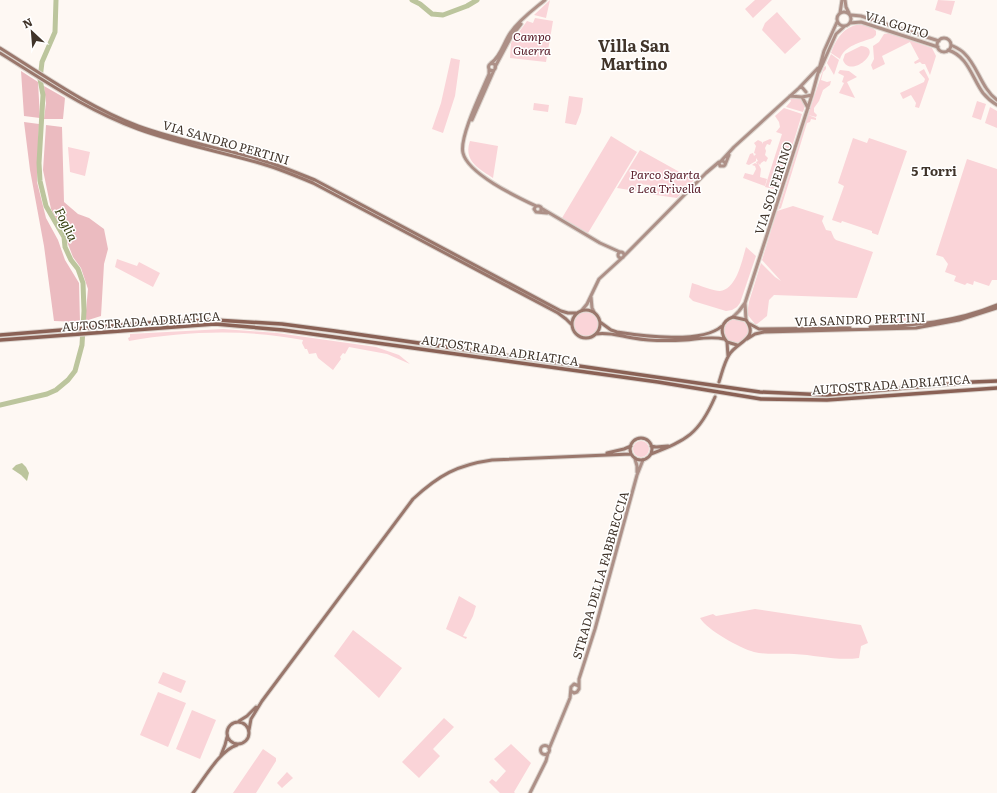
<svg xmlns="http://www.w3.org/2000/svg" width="997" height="793" viewBox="0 0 997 793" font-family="Literata,serif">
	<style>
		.green { fill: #fad4d8 }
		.forest { fill: #ebbbc0 }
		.water { fill: #bcc59d }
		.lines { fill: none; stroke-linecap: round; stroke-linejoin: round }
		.river { stroke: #bcc59d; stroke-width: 5 }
		.primary-tunnel { stroke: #d8d1cb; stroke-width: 3; stroke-dasharray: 3 1.5; stroke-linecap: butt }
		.secondary-casing { stroke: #dcd5cf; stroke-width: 5 }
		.primary-casing { stroke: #dcd5cf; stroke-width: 5 }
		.highway-casing { stroke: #dcd5cf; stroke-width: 5.5 }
		.secondary { stroke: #ad9087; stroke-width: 3 }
		.primary { stroke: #9a776c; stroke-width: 3 }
		.highway { stroke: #8a6155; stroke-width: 3.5 }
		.labels { text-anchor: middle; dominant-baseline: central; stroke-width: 3; stroke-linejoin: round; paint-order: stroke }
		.street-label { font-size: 12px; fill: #40342a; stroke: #fff }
		.park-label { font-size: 12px; font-style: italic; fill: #5c212d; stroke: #fff }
		.neighbourhood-label { font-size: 13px; font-weight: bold; fill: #40342a; stroke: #fff }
		.water-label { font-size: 13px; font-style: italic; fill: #333b0b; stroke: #fff }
		.district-label { font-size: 16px; font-weight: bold; fill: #40342a; stroke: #fff }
	</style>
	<rect width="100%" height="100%" fill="#fef8f3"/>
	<!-- green -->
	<path class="green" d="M 550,0 L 546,18 L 534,15 Z
		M 755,0 L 772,0 L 753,18 L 745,9 Z
		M 938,0 L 955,1 L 951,15 L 935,10 Z
		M 777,12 L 801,39 L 785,54 L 762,30 L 765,23 Z
		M 535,18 L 553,21 L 546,62 L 510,58 L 511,43 L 527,21 L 533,23 Z
		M 861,24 L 873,28 L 876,31 L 876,35 L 873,38 C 861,42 844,46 840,59 L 831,53 C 836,39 844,26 861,24 Z
		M 889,33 L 932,48 L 936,56 L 930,75 L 925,64 L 922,64 L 920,62 L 915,64 L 914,62 L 919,59 L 910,42 L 882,56 L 885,64 L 873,70 L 871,65 L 874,59 L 873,46 L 879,42 L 884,34 Z
		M 861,46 C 886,48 850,80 843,60 L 845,54 Z
		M 831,54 L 839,60 L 834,75 L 827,63 Z
		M 451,58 L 460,60 L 455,96 L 443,133 L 432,129 L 441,103 Z
		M 826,66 L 826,69 L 823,72 L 821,80 L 827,82 L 831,81 L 830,85 L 823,90 L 819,101 L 814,108 L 814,112 L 817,115 L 816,117 L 808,115 L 824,67 Z
		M 924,69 L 929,79 L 919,108 L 915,107 L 916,103 L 911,95 L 903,99 L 900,93 L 924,82 L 925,79 L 919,72 Z
		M 840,70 L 849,71 L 857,77 L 847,82 L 855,98 L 839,93 L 844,83 L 842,82 L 844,76 L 838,73 Z
		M 569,96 L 583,98 L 581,112 L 576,125 L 565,123 Z
		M 793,97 L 801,98 L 805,106 L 803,112 L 786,107 L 791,101 L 790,99 Z
		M 977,101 L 986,104 L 981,120 L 972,117 Z
		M 534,103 L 549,105 L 548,112 L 533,110 Z
		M 990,107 L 997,111 L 997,128 L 985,123 Z
		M 784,108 L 802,114 L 779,190 L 765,187 L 782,134 L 776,132 L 780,127 L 779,122 L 775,116 Z
		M 808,115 L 816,118 L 816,120 L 811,119 L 810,122 L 807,123 L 781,208 L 778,210 Z
		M 611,136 L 637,152 L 588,233 L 562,218 Z
		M 853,138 L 867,143 L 869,138 L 907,151 L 878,235 L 872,233 L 872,231 L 842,221 L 841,223 L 832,220 L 844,186 L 838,183 Z
		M 770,139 L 772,140 L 770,145 L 767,144 L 765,148 L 766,151 L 765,155 L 768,158 L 766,162 L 764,161 L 761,163 L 760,165 L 758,163 L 761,169 L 760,177 L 767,179 L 765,186 L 743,178 L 745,173 L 753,175 L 756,169 L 755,166 L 752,165 L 755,163 L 757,164 L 756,162 L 758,161 L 756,158 L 756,161 L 749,165 L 746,164 L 750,154 L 753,153 L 754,156 L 756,154 L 754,153 L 756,146 L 754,143 L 758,140 L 762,142 L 763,144 L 763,142 Z
		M 470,141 L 498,146 L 493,178 C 479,169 463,161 470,141 Z
		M 68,147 L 90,152 L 85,176 L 70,172 Z
		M 640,150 L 694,180 L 677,198 L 649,194 L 650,185 L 637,184 L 636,191 L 617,188 Z
		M 967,159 L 997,169 L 997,280 L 992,280 L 989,286 L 974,281 L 973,285 L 967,283 L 965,285 L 954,281 L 956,276 L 945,272 L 948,264 L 943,257 L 936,255 Z
		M 793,206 L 824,216 L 822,221 L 826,230 L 831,231 L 834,238 L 836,240 L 873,252 L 857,298 L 774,295 L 769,300 L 767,316 L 757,324 L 755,324 L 747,314 L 749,302 L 761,263 L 775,277 L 781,281 L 762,260 L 777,211 Z
		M 746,247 L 756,256 L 740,303 L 737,307 L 732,310 L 726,311 L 693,301 L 689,297 L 692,283 C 699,285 713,291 720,291 C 737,289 742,260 746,247 Z
		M 117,259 L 137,266 L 139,262 L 160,273 L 153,287 L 115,267 Z
		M574 324a12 12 0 1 1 24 0a12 12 0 1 1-24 0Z
		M 885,314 L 919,314 L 920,320 L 878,322 L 878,317 L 885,316 Z
		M724 331a12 12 0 1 1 24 0a12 12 0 1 1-24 0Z
		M 223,329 L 277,333 L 376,347 L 399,355 L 410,364 L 387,354 L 349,347 L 345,354 L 343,353 L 340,357 L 341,359 L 333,370 L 318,358 L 316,353 L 309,354 L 307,349 L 305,349 L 302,343 L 303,340 C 245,329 187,331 129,341 L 128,338 L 130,337 L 130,334 Z
		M633 449a8 8 0 1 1 16 0a8 8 0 1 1-16 0Z
		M 459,596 L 476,606 L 473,616 L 463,636 L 467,637 L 466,639 L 446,629 Z
		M 755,609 L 861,625 L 868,643 L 861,646 L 859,658 C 837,661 816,655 794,654 C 781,653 767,655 754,652 C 740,648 707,630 700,618 L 713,614 L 716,616 Z
		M 353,630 L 402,668 L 379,698 L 334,656 Z
		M 163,672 L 186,681 L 181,693 L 158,683 Z
		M 158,692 L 186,703 L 168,747 L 140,735 Z
		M 192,710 L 216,720 L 200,759 L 176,749 Z
		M 444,718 L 454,727 L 433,749 L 440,756 L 419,778 L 402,762 Z
		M 511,744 L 531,763 L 514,792 L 515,793 L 500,793 L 489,782 L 492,779 L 496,782 L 506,771 L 494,759 Z
		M 263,749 L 276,758 L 276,761 L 256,793 L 233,793 Z
		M 287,772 L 293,778 L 282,788 L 277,783 Z"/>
	<!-- forest -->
	<path class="forest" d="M 21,71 L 38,82 L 40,118 L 24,116 Z
		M 44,86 L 65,98 L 63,119 L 44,119 L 46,103 Z
		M 24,122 L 39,124 L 37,182 L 46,218 L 58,240 L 65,260 L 79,283 L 80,322 L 54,321 L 44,246 L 30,170 Z
		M 46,125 L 62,127 L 64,202 L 78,214 L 89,218 L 104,229 L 108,249 L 104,264 L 101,316 L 85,321 L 88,289 L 81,268 L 73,257 L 63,231 L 51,209 L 43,170 Z"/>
	<!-- water -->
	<path class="water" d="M 22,463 L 26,467 L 29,473 L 27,481 L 21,475 L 12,469 L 16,465 Z"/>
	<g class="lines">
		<!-- river -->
		<path class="river" d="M 412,0 L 420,4 L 432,14 L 443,15 L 467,6 L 477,0
			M 0,405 L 47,394 L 56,390 L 68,380 L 75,371 L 82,345 L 84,311 L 83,283 L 78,269 L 71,260 L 65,247 L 64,237 L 46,206 L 40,181 L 39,163 L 43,95 L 40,79 L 42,62 L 55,32 L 56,0"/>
		<!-- primary-tunnel -->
		<path class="primary-tunnel" d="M 715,397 L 719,382"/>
		<defs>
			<path id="secondary" d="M 845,0 L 846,7 L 849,13
				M837 19a7 7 0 1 1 14 0a7 7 0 1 1-14 0Z
				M 840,13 L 842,0
				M 851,15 L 861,16 L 939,41
				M 850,23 L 861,22 L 938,47
				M937 45a7 7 0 1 1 14 0a7 7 0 1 1-14 0Z
				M 951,45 C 955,47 960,49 964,53 C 978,66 981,88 997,100
				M 948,50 C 968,56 972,78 983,93 C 987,98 992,102 997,105
				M 491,63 C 501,57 504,41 511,32 C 520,19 533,10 545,0
				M488.5 67a3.5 3.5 0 1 1 7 0a3.5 3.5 0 1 1-7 0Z
				M 495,67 L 511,37 L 521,24
				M 489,69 L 489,74 C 482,91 459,137 463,153 C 468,174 517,197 536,206
				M 819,72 L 836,34 L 845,26
				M 801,86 L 806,92
				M 790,96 L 802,97 L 812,95
				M 802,97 L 808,108
				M 472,120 L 494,70
				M 722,160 L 734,147 L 799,88 L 818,68
				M 725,163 L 722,160 L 719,163 L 720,166 L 724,166 L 725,165 L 729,155
				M 541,208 L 600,243 L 620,252
				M 539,212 L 541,211 L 541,207 L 539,206 L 536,206 L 534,209 L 536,212 L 547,213
				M618 255a3 3 0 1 1 6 0a3 3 0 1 1-6 0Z
				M 624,256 L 706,173 L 719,162
				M 591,297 L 592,308 L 594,312
				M 582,310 L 587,304 L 599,279 L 622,258
				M 733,317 L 739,311 L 745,303
				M 746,320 L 745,303 L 812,95 L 824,51 L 837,22
				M 635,459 L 637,466 L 637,472
				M 579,686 L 579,679 L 595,629 L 637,475 L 643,460
				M540.5 750a4.5 4.5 0 1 1 9 0a4.5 4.5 0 1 1-9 0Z
				M 549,749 L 570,698 L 571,687 L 574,684 L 579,686 L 579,689 L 577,692 L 574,693 L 571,691
				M 530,793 L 546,761 L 548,753"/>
			<path id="primary" d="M 0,48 C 45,76 88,107 138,126 C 176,140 216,147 255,158 C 276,164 295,172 315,180 L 561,311 L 568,313 L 577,313
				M 0,53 C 45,81 88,111 138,129 C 176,143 217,151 256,162 C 275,167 294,175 313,183 L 558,313 L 566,319 L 572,325
				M572 324a14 14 0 1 1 28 0a14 14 0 1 1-28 0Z
				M 600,322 L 611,330 L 617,332 C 642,336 702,344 722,326
				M 748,323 L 759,329 L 850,328
				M 870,327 C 913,326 956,322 997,305
				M 596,334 C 609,332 620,336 633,338 C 650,341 668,341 685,340 C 698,339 711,336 724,339
				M 747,339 L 755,334 L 764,332 L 916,328 L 959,320 L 997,308
				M 727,342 L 728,356
				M 719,382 C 722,373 724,363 729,355 C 736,342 760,339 746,320 L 733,317 C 721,321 719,332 727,342 L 737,345
				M630 449a11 11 0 1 1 22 0a11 11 0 1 1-22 0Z
				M 651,446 L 656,447 L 668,446
				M 607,453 L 624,449 L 631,446
				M 651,454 C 687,440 699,434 715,397
				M 239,721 L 247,716 L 256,707
				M227 733a11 11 0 1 1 22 0a11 11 0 1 1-22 0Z
				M 249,730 L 251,719 L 262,701 L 413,499 C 439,475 457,465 492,460 L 631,454
				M 221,755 L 225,745 L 227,737
				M 193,793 C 204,779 220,750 237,745"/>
			<path id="highway" d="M 0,335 L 160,322 L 215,320 L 282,324 L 335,331 L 760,392 L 827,395 L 973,382 L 997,381
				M 0,340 L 215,324 L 283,330 L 341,338 L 658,382 L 761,399 L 827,400 L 997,388"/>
		</defs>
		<!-- secondary casing -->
		<use href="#secondary" class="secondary-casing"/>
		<!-- primary casing -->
		<use href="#primary" class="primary-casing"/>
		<!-- highway casing -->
		<use href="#highway" class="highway-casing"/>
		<!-- secondary -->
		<use href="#secondary" class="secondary"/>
		<!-- primary -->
		<use href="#primary" class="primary"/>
		<!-- highway -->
		<use href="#highway" class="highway"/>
	</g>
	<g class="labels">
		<!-- street labels -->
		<g class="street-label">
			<text transform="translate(897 24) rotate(17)">VIA GOITO</text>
			<text transform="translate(226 142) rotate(16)">VIA SANDRO PERTINI</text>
			<text transform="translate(773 188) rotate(-72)">VIA SOLFERINO</text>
			<text transform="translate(860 319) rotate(-2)">VIA SANDRO PERTINI</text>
			<text transform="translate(141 321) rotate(-4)">AUTOSTRADA ADRIATICA</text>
			<text transform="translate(500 350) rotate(8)">AUTOSTRADA ADRIATICA</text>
			<text transform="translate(891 384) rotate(-4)">AUTOSTRADA ADRIATICA</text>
			<text transform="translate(600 575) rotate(-74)">STRADA DELLA FABBRECCIA</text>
		</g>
		<!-- park labels -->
		<g class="park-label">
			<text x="532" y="36">Campo<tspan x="532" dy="14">Guerra</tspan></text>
			<text x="665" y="174">Parco Sparta<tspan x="665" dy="14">e Lea Trivella</tspan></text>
		</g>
		<!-- neighbourhood labels -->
		<g class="neighbourhood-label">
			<text x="934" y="170">5 Torri</text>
		</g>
		<!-- water labels -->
		<g class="water-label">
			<text transform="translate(67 224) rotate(64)">Foglia</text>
		</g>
		<!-- district labels -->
		<g class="district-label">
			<text x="634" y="45">Villa San<tspan x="634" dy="18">Martino</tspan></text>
		</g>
	</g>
	<!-- north arrow -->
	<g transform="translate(32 32) rotate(334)" stroke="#ffffff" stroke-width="3" paint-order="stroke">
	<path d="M0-3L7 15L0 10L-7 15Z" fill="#40342a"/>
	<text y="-6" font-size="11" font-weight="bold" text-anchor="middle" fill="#40342a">N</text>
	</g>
</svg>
